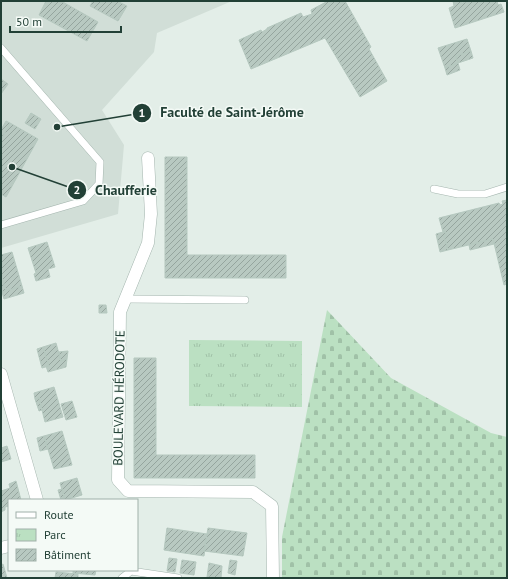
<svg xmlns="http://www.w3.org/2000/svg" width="508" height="579" viewBox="0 0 508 579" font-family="'PT Sans',sans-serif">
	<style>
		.built { fill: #d1ded7 }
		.cemetery { fill: url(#cemetery-stones) }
		.park { fill: url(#park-tufts) }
		.building { fill: url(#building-hatch); stroke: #b5c8bf }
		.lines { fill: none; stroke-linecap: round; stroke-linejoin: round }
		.service-casing { stroke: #a5b6af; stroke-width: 8 }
		.minor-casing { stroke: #a5b6af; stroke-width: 13 }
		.service { stroke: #fff; stroke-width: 7 }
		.minor { stroke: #fff; stroke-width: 12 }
		.labels { text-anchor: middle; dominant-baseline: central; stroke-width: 3; stroke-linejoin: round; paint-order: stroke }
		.street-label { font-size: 13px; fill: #224036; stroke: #f4faf6 }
		.leader { fill: none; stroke: #224036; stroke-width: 1.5 }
		.callout-dot { fill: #224036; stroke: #f4faf6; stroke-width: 1.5 }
		.mark-label { font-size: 12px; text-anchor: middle; font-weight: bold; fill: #fff }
		.callout-label { font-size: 14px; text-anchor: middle; font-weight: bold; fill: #224036; stroke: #f4faf6; stroke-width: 3; stroke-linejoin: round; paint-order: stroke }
	</style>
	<defs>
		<pattern id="cemetery-stones" width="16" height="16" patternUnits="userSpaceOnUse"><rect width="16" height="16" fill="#bbe0c2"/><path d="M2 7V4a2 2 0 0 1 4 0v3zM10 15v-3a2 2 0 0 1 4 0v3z" fill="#a0c1a7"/></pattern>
		<pattern id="park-tufts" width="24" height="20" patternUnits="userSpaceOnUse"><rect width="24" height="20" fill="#bbe0c2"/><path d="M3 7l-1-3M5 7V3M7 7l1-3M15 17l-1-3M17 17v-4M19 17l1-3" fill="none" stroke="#a0c1a7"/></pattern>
		<pattern id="building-hatch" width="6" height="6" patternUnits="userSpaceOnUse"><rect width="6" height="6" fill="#b8c9c1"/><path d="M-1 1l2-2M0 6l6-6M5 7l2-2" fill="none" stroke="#95a59e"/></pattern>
	</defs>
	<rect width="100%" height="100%" fill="#e3eee8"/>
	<!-- built -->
	<path class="built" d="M 1,1 L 232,1 L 157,33 L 154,52 L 102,110 L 124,145 L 118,214 L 1,248 Z"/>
	<!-- cemetery -->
	<path class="cemetery" d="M 327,310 L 391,378 L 491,433 L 507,437 L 507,578 L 282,578 L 282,537 Z"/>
	<!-- park -->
	<path class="park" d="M 189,340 L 302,341 L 302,407 L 189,406 Z"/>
	<!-- building -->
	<path class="building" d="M 46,1 L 61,1 L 98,22 L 87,41 L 39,15 Z
		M 93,1 L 117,1 L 127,6 L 118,21 L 90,6 Z
		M 328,1 L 345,1 L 371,47 L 369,49 L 387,81 L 360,97 L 325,38 L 251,69 L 239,40 L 261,30 L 262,32 L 267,29 L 267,28 L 301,13 L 303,17 L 312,14 L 311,10 Z
		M 453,1 L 461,1 L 462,3 L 469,1 L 497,1 L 498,5 L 501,4 L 504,12 L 455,28 L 449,8 L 454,6 Z
		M 467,39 L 471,51 L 456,56 L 458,63 L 445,68 L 438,48 Z
		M 471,51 L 473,58 L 458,63 L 456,56 Z
		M 458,63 L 460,70 L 447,75 L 445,68 Z
		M 1,79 L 8,84 L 1,94 Z
		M 31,113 L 41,119 L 35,129 L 25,123 Z
		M 6,121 L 10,123 L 1,140 L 1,130 Z
		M 10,123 L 38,139 L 6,197 L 1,194 L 1,140 Z
		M 165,157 L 187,157 L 187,255 L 286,255 L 286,278 L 165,278 Z
		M 507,200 L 507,284 L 504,285 L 493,239 L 448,250 L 444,236 L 446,236 L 445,232 L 443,232 L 439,218 L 499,203 L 500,205 L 503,204 L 502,201 Z
		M 443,232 L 445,232 L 446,236 L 444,236 L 448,250 L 440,252 L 436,234 Z
		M 493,239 L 494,244 L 470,250 L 469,245 Z
		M 47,242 L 55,267 L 48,269 L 50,277 L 36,281 L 34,274 L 36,273 L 28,248 Z
		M 12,252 L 22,286 L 6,291 L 1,273 L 1,255 Z
		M 2,278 L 6,291 L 2,292 L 1,279 Z
		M 22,286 L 24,293 L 4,299 L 2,292 Z
		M 99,305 L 106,305 L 107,313 L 99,313 Z
		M 56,343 L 61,361 L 67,359 L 66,367 L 48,372 L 46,366 L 49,366 L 43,347 Z
		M 43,347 L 49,366 L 42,368 L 37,349 Z
		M 68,351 L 67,359 L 61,361 L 58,352 Z
		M 134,358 L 156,358 L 156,455 L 255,455 L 255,478 L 134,478 Z
		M 54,387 L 63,417 L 45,422 L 39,398 L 35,399 L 34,393 Z
		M 39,398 L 42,410 L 39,411 L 35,399 Z
		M 72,401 L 77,417 L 66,420 L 61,404 Z
		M 62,431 L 72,465 L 54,469 L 44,436 Z
		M 44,436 L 48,449 L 40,451 L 37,438 Z
		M 7,446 L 11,459 L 1,462 L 1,448 Z
		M 77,478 L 82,495 L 65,500 L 60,483 Z
		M 16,481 L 21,500 L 9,500 L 9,506 L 5,507 L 5,510 L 1,512 L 1,490 L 1,491 L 10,488 L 9,484 Z
		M 62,489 L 65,500 L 61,500 L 58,490 Z
		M 167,528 L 207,534 L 204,556 L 164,550 Z
		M 208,528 L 247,533 L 243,556 L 204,551 Z
		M 169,558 L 177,559 L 175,572 L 167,571 Z
		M 182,560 L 196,562 L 194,575 L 180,573 Z
		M 230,560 L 237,561 L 235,575 L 228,573 Z
		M 209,563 L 222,566 L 221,578 L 207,577 Z
		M 3,564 L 7,578 L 1,578 L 1,565 Z
		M 73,570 L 96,570 L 95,575 L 73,573 Z
		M 56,572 L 78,574 L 78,578 L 55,578 Z"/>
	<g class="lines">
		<defs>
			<path id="service" d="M 1,48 L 100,162 L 99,184 L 83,201 L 1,225
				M 434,189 L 458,194 L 485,194 L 507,187
				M 125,299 L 245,300
				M 122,578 L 131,571 L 178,578"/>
			<path id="minor" d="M 148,158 L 151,214 L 148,243 L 120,312 L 118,480 L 128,491 L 253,492 L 272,506 L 273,578
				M 1,374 L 37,500
				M 1,548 L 9,546"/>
		</defs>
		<!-- service casing -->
		<use href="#service" class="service-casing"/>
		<!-- minor casing -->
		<use href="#minor" class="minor-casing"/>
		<!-- service -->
		<use href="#service" class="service"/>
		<!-- minor -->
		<use href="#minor" class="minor"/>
	</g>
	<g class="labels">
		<!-- street labels -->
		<g class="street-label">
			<text transform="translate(119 398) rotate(-89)">BOULEVARD HÉRODOTE</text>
		</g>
	</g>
	<!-- callouts -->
	<path class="leader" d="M57 127L142 113M12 167L77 190"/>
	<g class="callout-dot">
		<circle cx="57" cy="127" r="4"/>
		<circle cx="12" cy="167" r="4"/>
		<circle cx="142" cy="113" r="10"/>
		<circle cx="77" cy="190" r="10"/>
	</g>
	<g class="mark-label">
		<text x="142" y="117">1</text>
		<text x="77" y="194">2</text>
	</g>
	<g class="callout-label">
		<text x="232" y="117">Faculté de Saint-Jérôme</text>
		<text x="126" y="195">Chaufferie</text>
	</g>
	<!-- border -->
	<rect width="508" height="579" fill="none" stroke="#224036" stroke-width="4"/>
	<!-- legend -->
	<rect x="8" y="499" width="130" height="72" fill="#f4faf6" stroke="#a0b0a9"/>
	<rect x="16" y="512" width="20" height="6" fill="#ffffff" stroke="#a0b0a9"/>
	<text x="44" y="519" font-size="12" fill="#224036">Route</text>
	<rect x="16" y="529" width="20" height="12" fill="url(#park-tufts)" stroke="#a0b0a9"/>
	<text x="44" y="539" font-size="12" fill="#224036">Parc</text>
	<rect x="16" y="549" width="20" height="12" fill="url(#building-hatch)" stroke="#a0b0a9"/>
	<text x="44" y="559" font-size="12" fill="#224036">Bâtiment</text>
	<!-- scale -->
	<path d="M10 26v6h111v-6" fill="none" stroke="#224036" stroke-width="2"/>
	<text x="16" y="26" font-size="12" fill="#224036" stroke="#f4faf6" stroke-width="3" paint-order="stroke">50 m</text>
</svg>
